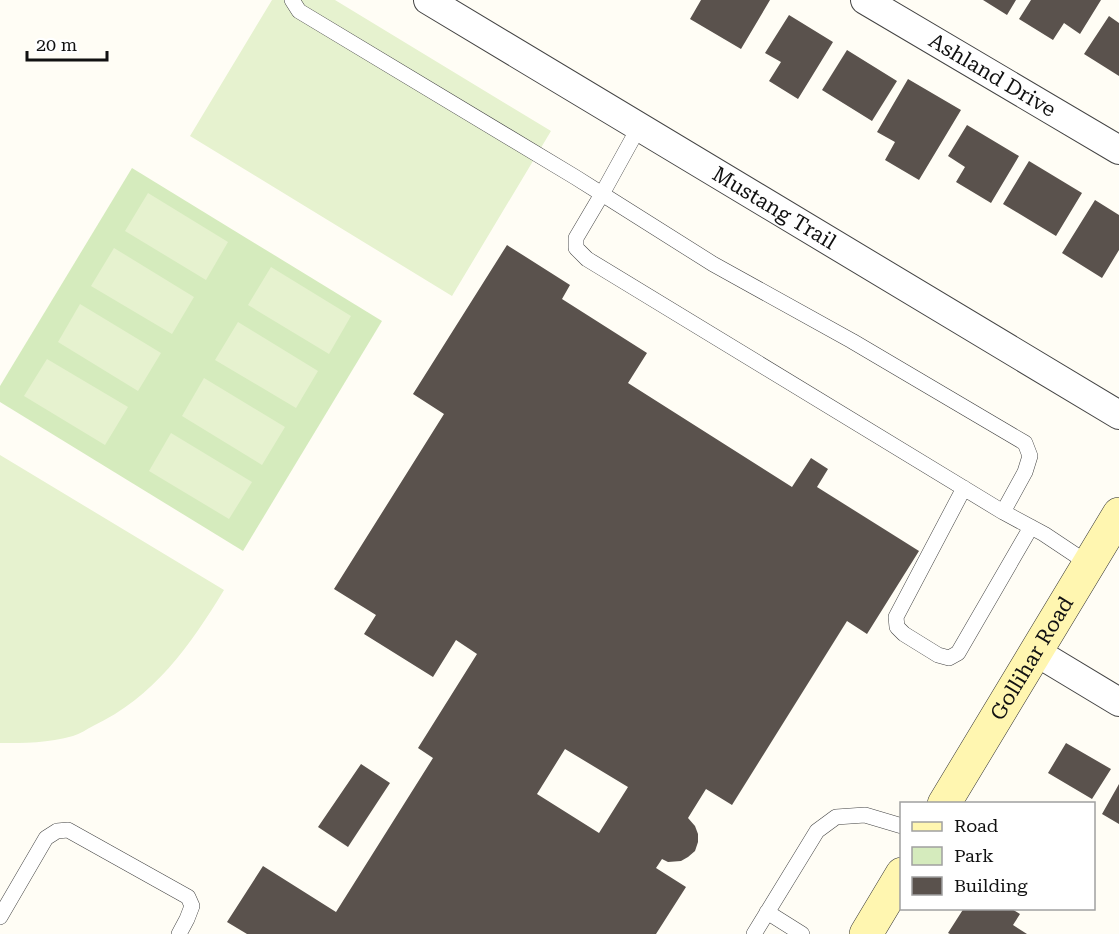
<svg xmlns="http://www.w3.org/2000/svg" width="1119" height="934" viewBox="0 0 1119 934" font-family="'Roboto Serif',serif">
	<style>
		.green { fill: #d5ebbd }
		.pitch { fill: #e6f2cf }
		.building { fill: #5a524d; fill-rule: evenodd }
		.lines { fill: none; stroke-linecap: round; stroke-linejoin: round }
		.lane-casing { stroke: #444; stroke-width: 16 }
		.street-casing { stroke: #444; stroke-width: 30 }
		.secondary-casing { stroke: #333; stroke-width: 34 }
		.lane { stroke: #fff; stroke-width: 15 }
		.street { stroke: #fff; stroke-width: 28 }
		.secondary { stroke: #fff6b0; stroke-width: 33 }
		.labels { text-anchor: middle; dominant-baseline: central; stroke-width: 6; stroke-linejoin: round; paint-order: stroke }
		.street-label { font-size: 21px; fill: #111; stroke: #fff }
	</style>
	<rect width="100%" height="100%" fill="#fffdf5"/>
	<!-- green -->
	<path class="green" d="M 132,168 L 382,321 L 243,551 L 0,402 L 0,386 Z"/>
	<!-- pitch -->
	<path class="pitch" d="M 272,0 L 335,0 L 551,131 L 452,296 L 190,136 Z
		M 148,193 L 228,242 L 206,280 L 125,231 Z
		M 114,248 L 194,297 L 172,334 L 91,286 Z
		M 271,267 L 351,316 L 329,354 L 248,305 Z
		M 80,304 L 161,353 L 138,391 L 58,342 Z
		M 238,322 L 318,371 L 296,408 L 215,360 Z
		M 47,359 L 128,407 L 105,445 L 24,396 Z
		M 204,378 L 285,427 L 262,465 L 182,416 Z
		M 171,433 L 252,482 L 229,519 L 149,471 Z
		M 0,455 L 224,590 C 190,646 154,697 93,726 C 87,729 80,734 73,736 C 49,743 24,743 0,743 Z"/>
	<!-- building -->
	<path class="building" d="M 701,0 L 770,0 L 741,49 L 690,19 Z
		M 983,0 L 1016,0 L 1007,15 Z
		M 1031,0 L 1101,0 L 1080,34 L 1064,23 L 1053,40 L 1019,19 Z
		M 789,15 L 833,42 L 798,99 L 769,81 L 781,62 L 765,53 Z
		M 1109,16 L 1119,23 L 1119,76 L 1084,54 Z
		M 847,50 L 897,81 L 872,121 L 822,90 Z
		M 908,79 L 961,110 L 919,180 L 885,160 L 895,142 L 877,132 Z
		M 967,125 L 1019,156 L 991,203 L 956,182 L 965,167 L 948,156 Z
		M 1029,161 L 1082,193 L 1056,236 L 1003,204 Z
		M 1095,200 L 1119,215 L 1119,250 L 1102,278 L 1062,253 Z
		M 507,245 L 570,285 L 562,299 L 647,353 L 628,383 L 792,487 L 811,458 L 828,469 L 817,487 L 919,551 L 867,634 L 847,621 L 732,805 L 706,789 L 688,818 L 695,826 L 698,834 L 698,842 L 695,851 L 688,857 L 681,861 L 668,862 L 662,859 L 656,868 L 686,887 L 656,934 L 247,934 L 227,922 L 263,866 L 336,912 L 433,758 L 418,748 L 477,654 L 456,640 L 433,677 L 364,634 L 376,615 L 334,589 L 444,414 L 413,394 ZM 565,749 L 628,787 L 599,833 L 537,794 Z
		M 1066,743 L 1111,769 L 1092,799 L 1048,773 Z
		M 361,764 L 390,783 L 348,847 L 318,827 Z
		M 1119,784 L 1119,824 L 1102,814 Z
		M 964,908 L 1010,908 L 1020,914 L 1013,925 L 1027,934 L 950,934 L 948,933 Z"/>
	<g class="lines">
		<defs>
			<path id="lane" d="M 292,0 L 299,11 L 575,177 L 602,194 L 639,127
				M 964,488 L 896,617 L 897,627 L 904,634 L 938,655 L 949,658 L 958,653 L 1031,527
				M 1003,512 L 587,259 L 576,248 L 576,238 L 602,194 L 713,264 L 852,341 L 1025,443 L 1030,456 L 1025,472 L 1003,512 L 1044,534 L 1089,564
				M 767,912 L 802,934
				M 0,917 L 46,838 L 57,831 L 68,830 L 188,897 L 192,906 L 187,919 L 179,934
				M 754,934 L 817,831 L 836,817 L 865,815 L 902,826"/>
			<g id="street">
				<path id="s1" d="M 428,0 L 1119,415"/>
				<path id="s2" d="M 865,0 L 1119,150"/>
				<path d="M 1036,652 L 1119,702"/>
			</g>
			<g id="secondary">
				<path id="s3" d="M 944,804 L 1119,514"/>
				<path d="M 866,934 L 902,874"/>
			</g>
		</defs>
		<!-- lane casing -->
		<use href="#lane" class="lane-casing"/>
		<!-- street casing -->
		<use href="#street" class="street-casing"/>
		<!-- secondary casing -->
		<use href="#secondary" class="secondary-casing"/>
		<!-- lane -->
		<use href="#lane" class="lane"/>
		<!-- street -->
		<use href="#street" class="street"/>
		<!-- secondary -->
		<use href="#secondary" class="secondary"/>
	</g>
	<g class="labels">
		<!-- street labels -->
		<g class="street-label">
			<text stroke="none"><textPath href="#s2" startOffset="148">Ashland Drive</textPath></text>
			<text stroke="none"><textPath href="#s1" startOffset="404">Mustang Trail</textPath></text>
			<text stroke="none"><textPath href="#s3" startOffset="170">Gollihar Road</textPath></text>
		</g>
	</g>
	<!-- legend -->
	<rect x="900" y="802" width="195" height="108" fill="#ffffff" stroke="#a0a0a0" stroke-width="1.5"/>
	<rect x="912" y="822" width="30" height="9" fill="#fff6b0" stroke="#a0a0a0" stroke-width="1.5"/>
	<text x="954" y="832" font-size="18" fill="#111111">Road</text>
	<rect x="912" y="847" width="30" height="18" fill="#d5ebbd" stroke="#a0a0a0" stroke-width="1.5"/>
	<text x="954" y="862" font-size="18" fill="#111111">Park</text>
	<rect x="912" y="877" width="30" height="18" fill="#5a524d" stroke="#a0a0a0" stroke-width="1.5"/>
	<text x="954" y="892" font-size="18" fill="#111111">Building</text>
	<!-- scale -->
	<path d="M27 51v9h80v-9" fill="none" stroke="#111111" stroke-width="3"/>
	<text x="36" y="51" font-size="18" fill="#111111" stroke="#ffffff" stroke-width="4.5" paint-order="stroke">20 m</text>
</svg>
